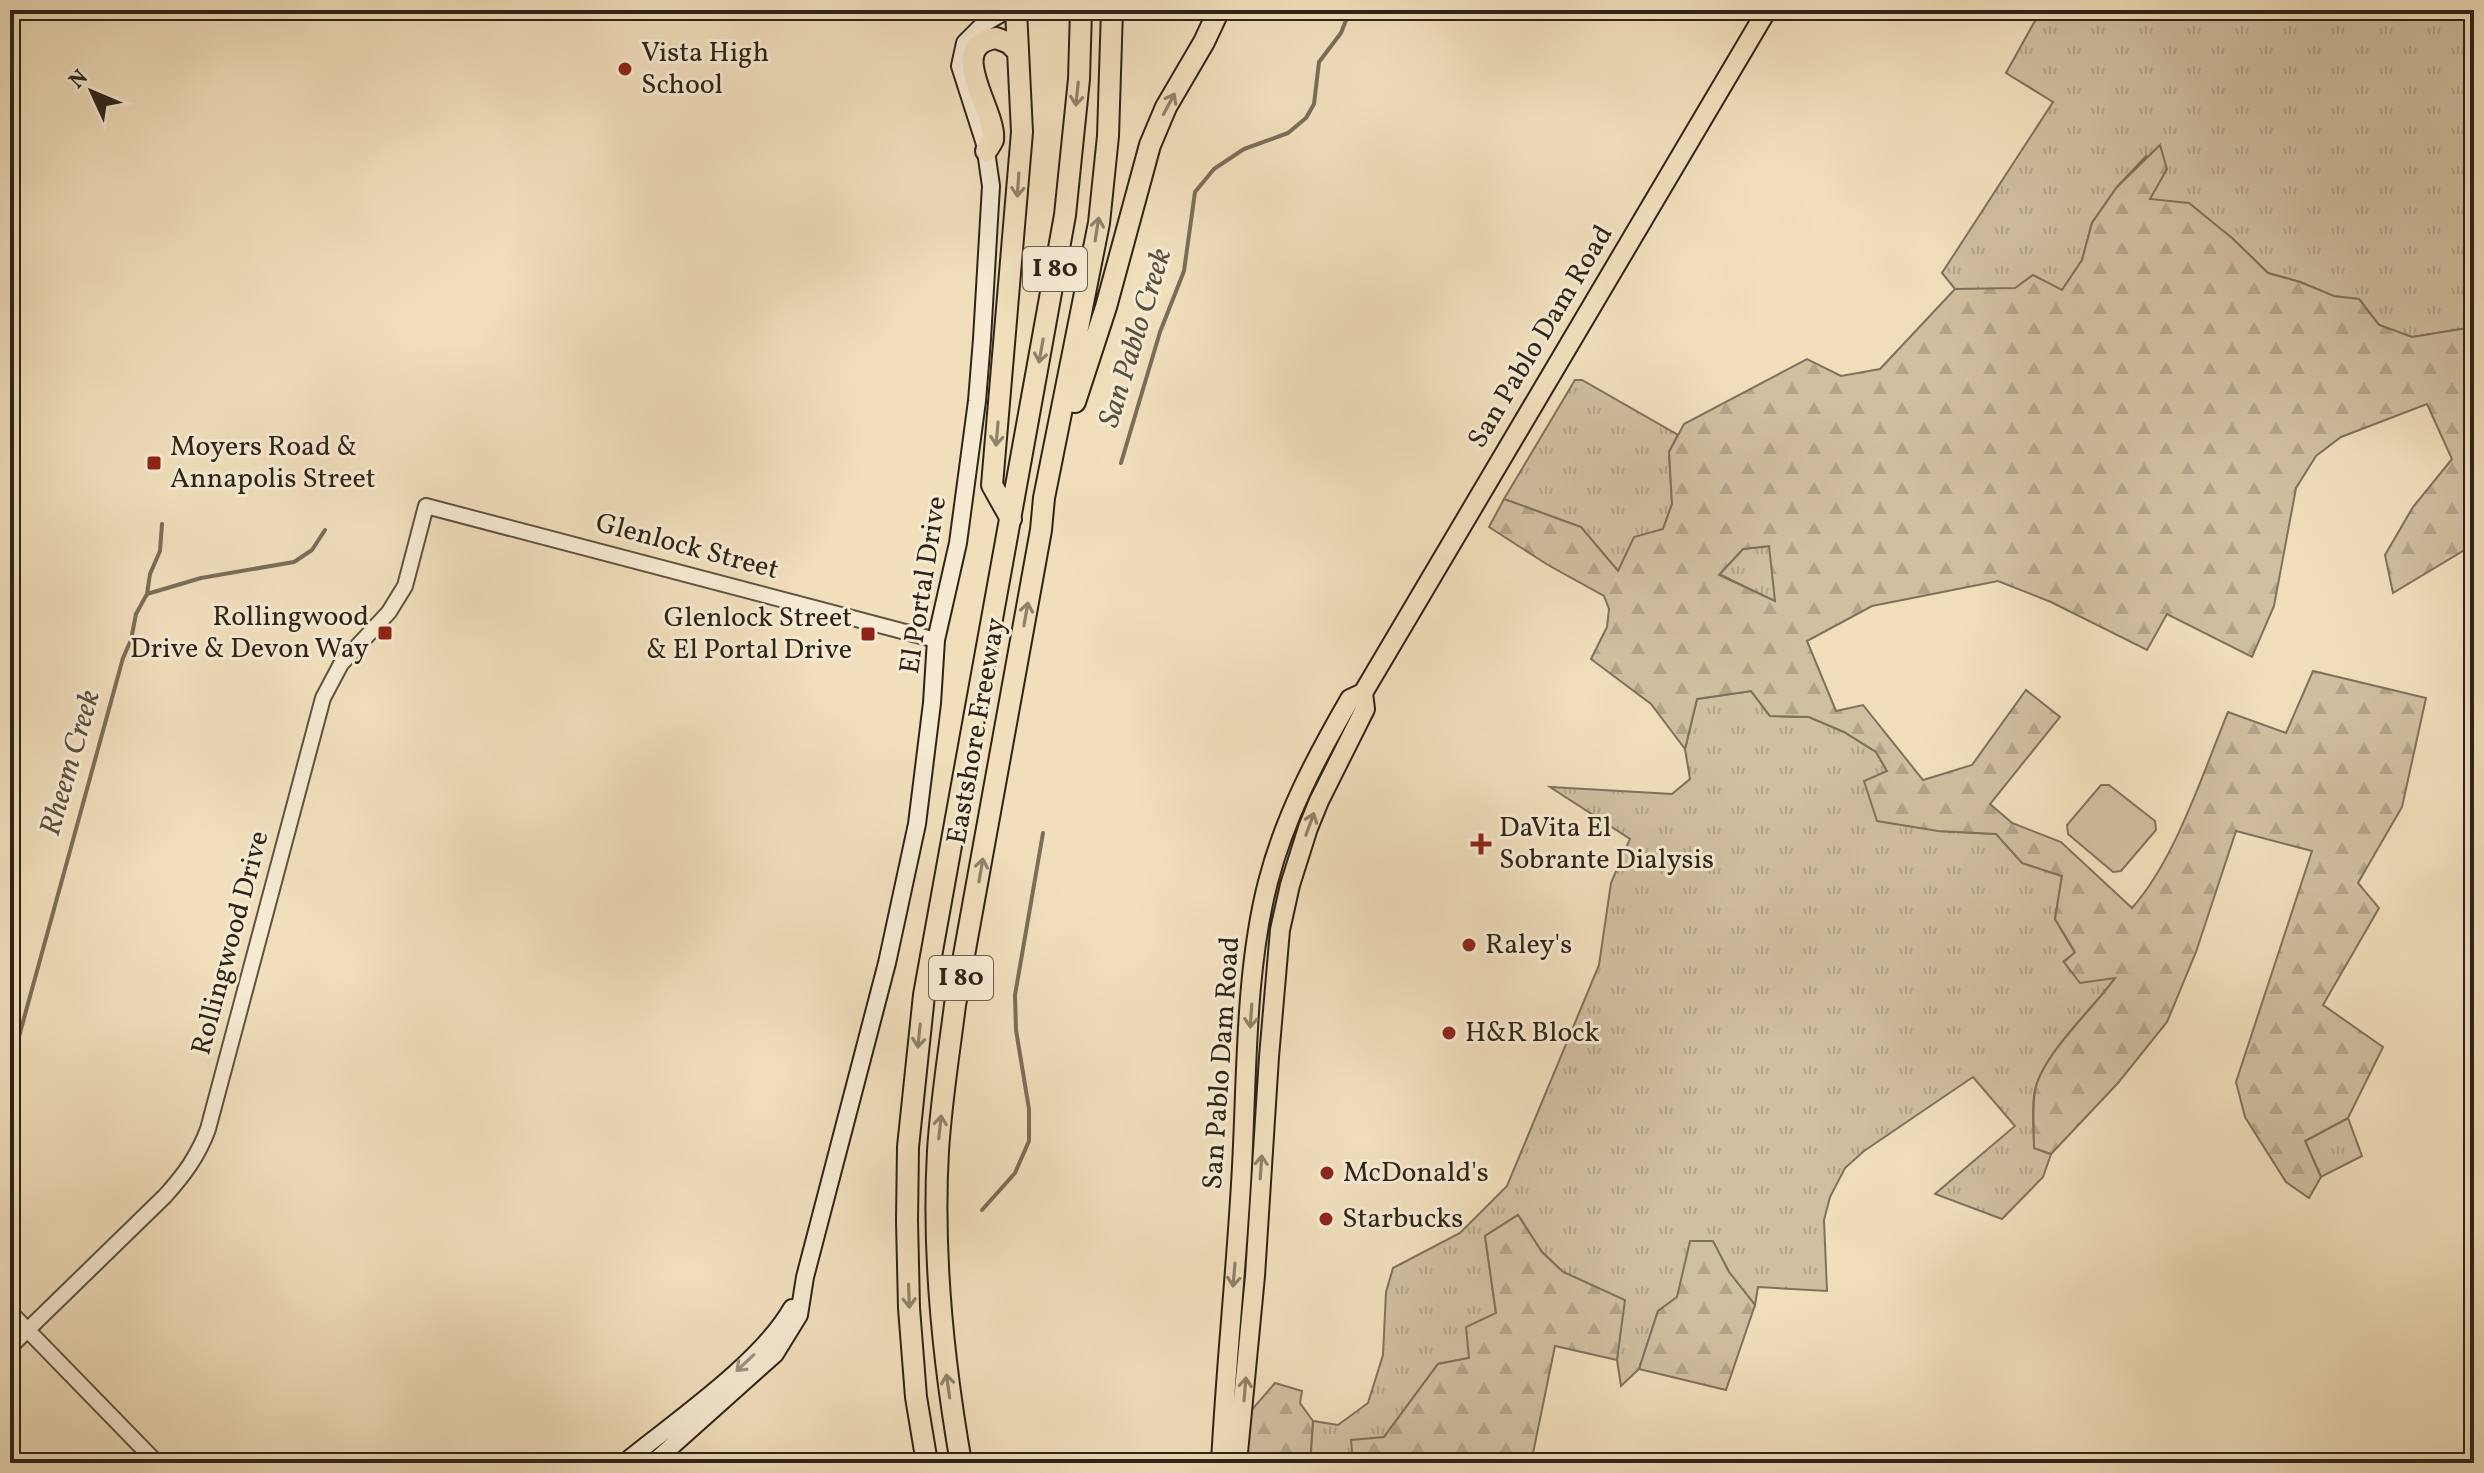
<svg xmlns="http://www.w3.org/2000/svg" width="2484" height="1473" viewBox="0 0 2484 1473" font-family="Vollkorn,serif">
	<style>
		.grass { fill: url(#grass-tufts); stroke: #7e725c; stroke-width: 2 }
		.forest { fill: url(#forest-firs); stroke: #7e725c; stroke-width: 2; fill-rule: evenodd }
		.park { fill: #d0bfa0; stroke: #7e725c; stroke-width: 2 }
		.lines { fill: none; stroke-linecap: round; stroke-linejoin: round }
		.stream { stroke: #7a6e58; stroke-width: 4 }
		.tertiary-casing { stroke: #5e5340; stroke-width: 18 }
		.secondary-casing { stroke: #2d2417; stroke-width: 20 }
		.primary-casing { stroke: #2d2417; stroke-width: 22 }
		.motorway-casing { stroke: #2d2417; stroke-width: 24 }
		.tertiary { stroke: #f6ead3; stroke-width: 14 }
		.secondary { stroke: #f6ead3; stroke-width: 16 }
		.primary { stroke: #f1dfbc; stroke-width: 18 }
		.motorway { stroke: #f1dfbc; stroke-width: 20 }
		.oneway { stroke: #8f826a }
		.oneway2 { stroke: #9c917e }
		.poi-dot { fill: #8f2418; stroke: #f6ead3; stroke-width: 3 }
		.labels { text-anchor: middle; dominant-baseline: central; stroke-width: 6; stroke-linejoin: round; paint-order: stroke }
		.shield { fill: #f6ead3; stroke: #695f4f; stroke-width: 2 }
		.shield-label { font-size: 26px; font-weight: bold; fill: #2d2417 }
		.poi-label { font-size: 28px; fill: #2d2417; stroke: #f6ead3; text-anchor: start }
		.street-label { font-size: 28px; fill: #2d2417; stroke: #f6ead3 }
		.water-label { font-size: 30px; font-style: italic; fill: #5a4f3d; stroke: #f6ead3 }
	</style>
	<defs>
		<pattern id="grass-tufts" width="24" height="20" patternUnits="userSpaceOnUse" patternTransform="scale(2)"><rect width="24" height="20" fill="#d0bfa0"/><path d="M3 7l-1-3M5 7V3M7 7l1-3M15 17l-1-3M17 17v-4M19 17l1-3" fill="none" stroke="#b3a489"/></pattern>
		<pattern id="forest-firs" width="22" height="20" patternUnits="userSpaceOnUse" patternTransform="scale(2)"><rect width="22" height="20" fill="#d0bfa0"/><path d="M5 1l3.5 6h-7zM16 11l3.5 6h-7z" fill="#b3a489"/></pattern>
	</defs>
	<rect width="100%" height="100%" fill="#f1dfbc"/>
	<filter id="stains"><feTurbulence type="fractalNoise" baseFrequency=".0025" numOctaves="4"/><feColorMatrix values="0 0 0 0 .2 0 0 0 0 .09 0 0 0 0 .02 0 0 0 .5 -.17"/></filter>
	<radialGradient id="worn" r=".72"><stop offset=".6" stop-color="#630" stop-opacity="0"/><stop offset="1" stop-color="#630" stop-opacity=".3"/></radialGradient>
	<!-- grass -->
	<path class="grass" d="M 2041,10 L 2474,10 L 2471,113 L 2474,120 L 2474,327 L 2412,337 L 2379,325 L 2359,299 L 2334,297 L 2300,282 L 2268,273 L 2232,238 L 2211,222 L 2150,199 L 2146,156 L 2117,187 L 2092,223 L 2082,260 L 2062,290 L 1955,289 L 1942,273 L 2053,102 L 2006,73 Z
		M 1575,380 L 1582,380 L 1678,435 L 1669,452 L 1672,504 L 1663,529 L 1618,571 L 1581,527 L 1504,499 Z
		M 1770,546 L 1776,602 L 1719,574 L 1743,549 Z
		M 1751,691 L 1770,716 L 1809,717 L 1844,732 L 1876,752 L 1887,771 L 1938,831 L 1997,834 L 2022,863 L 2062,876 L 2055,919 L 2075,953 L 2064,961 L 2116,977 C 2093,1008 2043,1054 2035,1090 C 2031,1108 2034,1130 2034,1148 L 2051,1154 L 2043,1177 L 2002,1219 L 1935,1194 L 2015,1126 L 1973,1077 L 1864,1151 L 1845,1168 L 1830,1197 L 1824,1220 L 1827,1291 L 1758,1287 L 1755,1305 L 1729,1272 L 1713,1242 L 1677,1297 L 1658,1311 L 1639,1369 L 1621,1386 L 1617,1360 L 1624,1300 L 1563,1272 L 1542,1252 L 1518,1215 L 1485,1236 L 1496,1313 L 1469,1358 L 1438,1364 L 1384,1437 L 1354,1463 L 1310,1463 L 1313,1421 L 1338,1425 L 1368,1403 L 1383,1355 L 1386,1292 L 1393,1268 L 1460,1233 L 1507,1186 L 1599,965 L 1611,883 L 1630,839 L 1550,787 L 1672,794 L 1690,779 L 1685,749 L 1697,699 Z
		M 2348,1118 L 2362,1156 L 2321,1177 L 2305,1141 Z"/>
	<!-- forest -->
	<path class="forest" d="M 2160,145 L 2167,169 L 2150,199 L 2189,203 L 2232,238 L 2268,273 L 2300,282 L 2334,296 L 2359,299 L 2379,325 L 2412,337 L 2474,327 L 2474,549 L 2463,551 L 2393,593 L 2385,555 L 2413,507 L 2452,459 L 2427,404 L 2341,437 L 2316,456 L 2296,488 L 2274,606 L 2252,657 L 2167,614 L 2147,650 L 2051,602 L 1998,581 L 1872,606 L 1807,641 L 1836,711 L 1863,705 L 1923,780 L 1972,765 L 2026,690 L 2060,717 L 1990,804 L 2012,823 L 2061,842 L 2132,908 C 2175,860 2203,773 2228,712 L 2286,733 L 2313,671 L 2426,698 L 2402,807 L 2358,883 L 2379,908 L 2323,1005 L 2383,1047 L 2348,1118 L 2305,1141 L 2321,1177 L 2309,1198 L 2286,1182 L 2245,1117 L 2236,1082 L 2312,851 L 2236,831 L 2196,952 L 2167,1022 L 2118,1083 L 2051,1154 L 2034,1148 C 2034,1130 2032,1109 2035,1091 C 2042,1054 2093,1010 2115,978 L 2080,983 L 2064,962 L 2075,952 L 2055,919 L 2062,876 L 2022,863 L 1996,834 L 1938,831 L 1877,821 L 1864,781 L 1887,771 L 1876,752 L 1844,732 L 1809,717 L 1770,716 L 1751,691 L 1697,699 L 1685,749 L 1651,704 L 1591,659 L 1607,627 L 1609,609 L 1604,596 L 1548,565 L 1489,527 L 1504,499 L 1581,527 L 1618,571 L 1634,537 L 1663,529 L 1672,504 L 1669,452 L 1684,424 L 1807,359 L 1841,376 L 1880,369 L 1955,289 L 2015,288 L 2033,275 L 2062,290 L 2082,260 L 2092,223 L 2117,187 ZM 1769,546 L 1775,601 L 1719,575 L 1743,549 Z
		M 1518,1215 L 1542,1252 L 1563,1272 L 1625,1300 L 1617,1360 L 1555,1346 L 1531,1463 L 1353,1463 L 1351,1440 L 1384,1437 L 1438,1364 L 1469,1358 L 1466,1327 L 1496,1313 L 1485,1236 Z
		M 1690,1241 L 1713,1241 L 1729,1272 L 1755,1305 L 1726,1390 L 1639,1369 L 1658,1311 L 1677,1297 Z
		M 1275,1383 L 1302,1391 L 1300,1403 L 1313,1421 L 1310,1463 L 1237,1463 L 1242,1421 Z"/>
	<!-- park -->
	<path class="park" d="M 2101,785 L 2109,785 L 2155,821 L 2156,830 L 2121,871 L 2113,872 L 2068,834 L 2067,825 Z"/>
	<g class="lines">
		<!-- stream -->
		<path class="stream" d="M 1121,463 L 1160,332 L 1184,271 L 1195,192 L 1214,169 L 1244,149 L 1288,133 L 1306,118 L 1314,104 L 1319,62 L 1341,33 L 1350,10
			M 147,594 L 201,578 L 294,562 L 312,550 L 325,530
			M 10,1061 L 15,1051 L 123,658 L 131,640 L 136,614 L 147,594 L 150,574 L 160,551 L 162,524
			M 982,1210 L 1015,1173 L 1029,1141 L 1029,1109 L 1016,1030 L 1015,995 L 1043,833"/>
		<defs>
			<path id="tertiary" d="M 10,1312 L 157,1463
				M 10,1347 L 165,1196 C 184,1175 198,1156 208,1129 L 323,698 L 341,664 L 389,612 L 405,586 L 426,506 L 936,640"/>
			<path id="secondary" d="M 624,1463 C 674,1422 761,1363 792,1308
				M 653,1463 L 775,1354 L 799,1315 L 805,1277 L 887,963 L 917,824 L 932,703 L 936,640 L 958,543 L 977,401 L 982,339 L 991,186 L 985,144 L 960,66 L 965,43 L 986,22 L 1007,10"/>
			<path id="primary" d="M 1221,1463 C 1226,1364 1237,1265 1242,1166 C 1247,1074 1245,971 1268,882 C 1285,816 1316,758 1350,699 L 1363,693
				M 1237,1463 L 1255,1276 L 1269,1057 L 1280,930 L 1290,885 L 1308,828 L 1319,801 L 1365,709 L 1363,693 L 1767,10"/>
			<path id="motorway" d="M 986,151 C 988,149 992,142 993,140 C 997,111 943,46 996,38 L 1009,43 L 1018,52
				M 1075,402 L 1106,307 L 1150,145 L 1166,107 L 1204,42 L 1219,10
				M 1011,519 L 992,485 L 1022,132 L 1016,10
				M 927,1463 L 916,1397 L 909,1308 L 907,1221 L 908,1147 L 924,995 L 1065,215 L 1079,79 L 1081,10
				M 961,1463 C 943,1360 932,1256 938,1151 C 941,1102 949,1053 955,1005 L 1041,530 L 1044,498 L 1099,223 L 1108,136 L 1112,10"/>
		</defs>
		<!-- tertiary casing -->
		<use href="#tertiary" class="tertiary-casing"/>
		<!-- secondary casing -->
		<use href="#secondary" class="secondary-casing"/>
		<!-- primary casing -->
		<use href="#primary" class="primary-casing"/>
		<!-- motorway casing -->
		<use href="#motorway" class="motorway-casing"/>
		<!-- tertiary -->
		<use href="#tertiary" class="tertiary"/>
		<!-- secondary -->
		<use href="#secondary" class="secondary"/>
		<!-- primary -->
		<use href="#primary" class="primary"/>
		<!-- motorway -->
		<use href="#motorway" class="motorway"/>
	</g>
	<!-- one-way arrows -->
	<defs><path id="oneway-shaft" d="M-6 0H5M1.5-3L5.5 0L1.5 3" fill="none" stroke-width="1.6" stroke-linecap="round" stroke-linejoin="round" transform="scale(2)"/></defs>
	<g class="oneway">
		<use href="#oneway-shaft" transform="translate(1077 94) rotate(96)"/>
		<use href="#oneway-shaft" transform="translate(1169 104) rotate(-62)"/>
		<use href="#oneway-shaft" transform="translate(1018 185) rotate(94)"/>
		<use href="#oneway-shaft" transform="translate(1097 229) rotate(-81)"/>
		<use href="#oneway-shaft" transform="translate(1041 351) rotate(100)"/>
		<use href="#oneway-shaft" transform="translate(997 434) rotate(95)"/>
		<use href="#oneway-shaft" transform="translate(1026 614) rotate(-80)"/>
		<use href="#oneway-shaft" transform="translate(1310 824) rotate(-70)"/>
		<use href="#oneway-shaft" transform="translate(981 870) rotate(-80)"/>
		<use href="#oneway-shaft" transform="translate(1251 1016) rotate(94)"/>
		<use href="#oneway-shaft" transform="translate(919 1036) rotate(96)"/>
		<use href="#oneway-shaft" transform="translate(940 1127) rotate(-84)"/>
		<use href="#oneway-shaft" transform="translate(1261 1167) rotate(-86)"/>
		<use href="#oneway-shaft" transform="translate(1234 1275) rotate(95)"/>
		<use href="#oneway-shaft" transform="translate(909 1296) rotate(88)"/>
		<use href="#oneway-shaft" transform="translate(948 1386) rotate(-98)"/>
		<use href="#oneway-shaft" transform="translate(1245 1389) rotate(-85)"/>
	</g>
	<use class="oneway2" href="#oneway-shaft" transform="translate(745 1363) rotate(137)"/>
	<!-- markers -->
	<g class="poi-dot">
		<circle cx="625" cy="69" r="8"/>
		<rect x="146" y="455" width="16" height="16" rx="4"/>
		<rect x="377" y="625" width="16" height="16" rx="4"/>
		<rect x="860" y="626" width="16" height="16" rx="4"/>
		<path d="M1477 832h8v8h8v8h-8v8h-8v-8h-8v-8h8z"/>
		<circle cx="1469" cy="945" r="8"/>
		<circle cx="1449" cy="1033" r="8"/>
		<circle cx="1327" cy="1173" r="8"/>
		<circle cx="1326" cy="1219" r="8"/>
	</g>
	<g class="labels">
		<!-- shield labels -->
		<g class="shield">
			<rect x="1023" y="247" width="64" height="44" rx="6"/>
			<rect x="929" y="956" width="64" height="44" rx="6"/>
		</g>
		<g class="shield-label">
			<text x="1055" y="269">I 80</text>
			<text x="961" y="978">I 80</text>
		</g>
		<!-- poi labels -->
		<g class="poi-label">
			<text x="641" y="53">Vista High<tspan x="641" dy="32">School</tspan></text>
			<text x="170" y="447">Moyers Road &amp;<tspan x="170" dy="32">Annapolis Street</tspan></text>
			<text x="369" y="617" text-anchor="end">Rollingwood<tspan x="369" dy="32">Drive &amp; Devon Way</tspan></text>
			<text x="852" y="618" text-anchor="end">Glenlock Street<tspan x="852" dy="32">&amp; El Portal Drive</tspan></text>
			<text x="1499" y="828">DaVita El<tspan x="1499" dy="32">Sobrante Dialysis</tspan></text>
			<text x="1485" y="945">Raley's</text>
			<text x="1465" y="1033">H&amp;R Block</text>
			<text x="1343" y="1173">McDonald's</text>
			<text x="1342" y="1219">Starbucks</text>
		</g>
		<!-- street labels -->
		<g class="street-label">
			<text transform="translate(1541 337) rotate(-59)">San Pablo Dam Road</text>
			<text transform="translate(687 547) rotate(15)">Glenlock Street</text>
			<text transform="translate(924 585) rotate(-81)">El Portal Drive</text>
			<text transform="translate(977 731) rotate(-80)">Eastshore Freeway</text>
			<text transform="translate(231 943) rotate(-75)">Rollingwood Drive</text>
			<text transform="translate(1222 1063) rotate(-86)">San Pablo Dam Road</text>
		</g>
		<!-- water labels -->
		<g class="water-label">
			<text transform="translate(1136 338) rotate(-73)">San Pablo Creek</text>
			<text transform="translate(71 763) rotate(-74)">Rheem Creek</text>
		</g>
	</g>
	<!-- margin -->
	<rect width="2484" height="1473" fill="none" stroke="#f1dfbc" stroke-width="40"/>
	<rect x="12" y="12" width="2460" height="1449" fill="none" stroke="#2d2417" stroke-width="4"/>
	<rect x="20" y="20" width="2444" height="1433" fill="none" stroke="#2d2417" stroke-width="2"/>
	<!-- north arrow -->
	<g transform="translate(92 92) rotate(314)" stroke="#f6ead3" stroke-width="6" paint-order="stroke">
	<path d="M0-6L14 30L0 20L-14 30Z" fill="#2d2417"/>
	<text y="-12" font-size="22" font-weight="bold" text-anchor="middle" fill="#2d2417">N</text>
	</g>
	<rect width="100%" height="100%" filter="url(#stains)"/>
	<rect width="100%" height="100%" fill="url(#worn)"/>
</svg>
